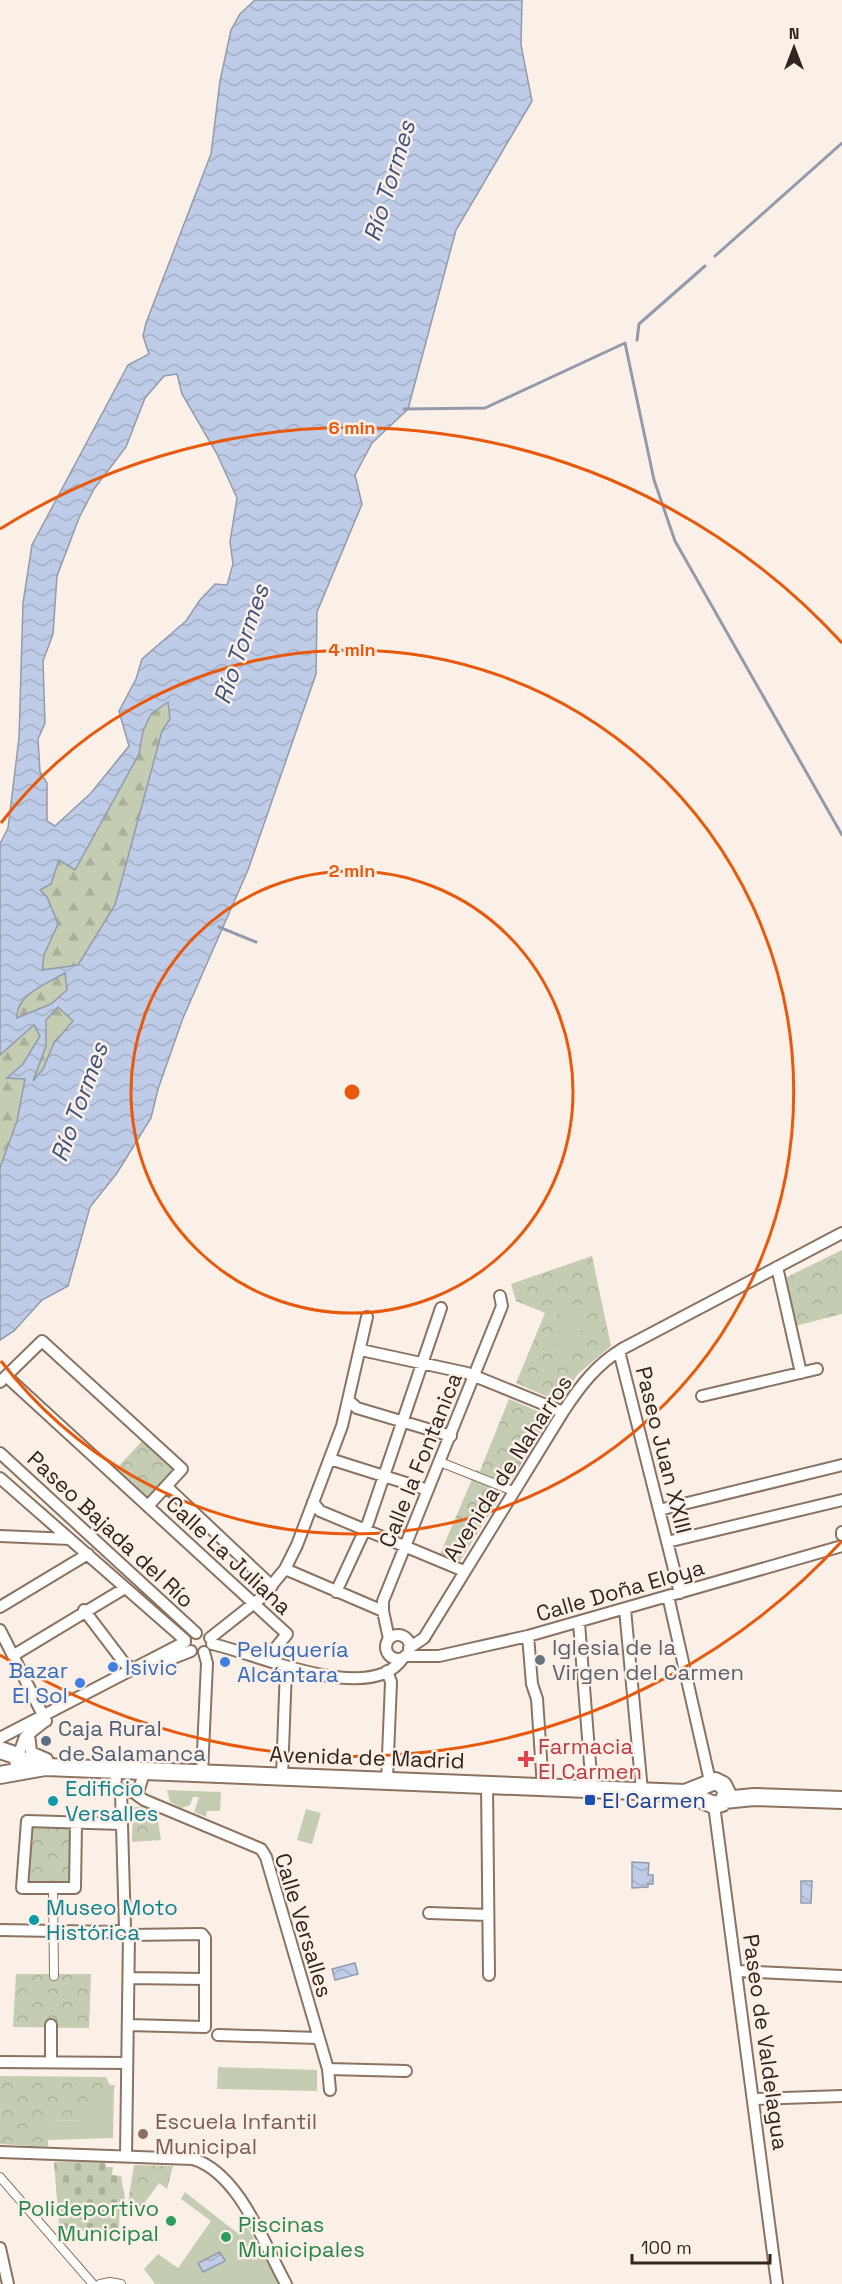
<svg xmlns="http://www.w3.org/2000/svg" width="842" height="2284" viewBox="0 0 842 2284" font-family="'Space Grotesk',sans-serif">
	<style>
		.forest { fill: url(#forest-firs) }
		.cemetery { fill: url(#cemetery-stones) }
		.park { fill: url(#park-crowns) }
		.garden { fill: #c4ccb2 }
		.water { fill: url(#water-waves); stroke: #939aab; stroke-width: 1.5; fill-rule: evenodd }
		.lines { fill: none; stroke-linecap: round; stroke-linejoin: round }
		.stream { stroke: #939aab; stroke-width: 3 }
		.pedestrian-casing { stroke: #8b7362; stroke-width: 10 }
		.minor-casing { stroke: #8b7362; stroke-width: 14 }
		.trunk-casing { stroke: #8b7362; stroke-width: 20 }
		.pedestrian { stroke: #fff; stroke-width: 8 }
		.minor { stroke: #fff; stroke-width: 10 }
		.trunk { stroke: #fff; stroke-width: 16 }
		.ring { fill: none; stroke: #e8590c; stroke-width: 3 }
		.worship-dot { fill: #6b7280; stroke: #fbf0e8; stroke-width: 2 }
		.shop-dot { fill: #3f7fe0; stroke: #fbf0e8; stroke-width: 2 }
		.service-dot { fill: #5c6f8a; stroke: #fbf0e8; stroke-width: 2 }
		.health-dot { fill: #e0444e; stroke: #fbf0e8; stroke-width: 2 }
		.transit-dot { fill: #1a4fb4; stroke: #fbf0e8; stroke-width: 2 }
		.culture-dot { fill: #0f9aa8; stroke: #fbf0e8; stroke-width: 2 }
		.education-dot { fill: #8d6e63; stroke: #fbf0e8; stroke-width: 2 }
		.leisure-dot { fill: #2e9e5b; stroke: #fbf0e8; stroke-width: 2 }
		.labels { text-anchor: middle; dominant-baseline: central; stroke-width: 5; stroke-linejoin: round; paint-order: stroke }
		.street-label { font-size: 22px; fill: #30261f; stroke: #fbf0e8 }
		.worship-label { font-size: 22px; fill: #5b616d; stroke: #fbf0e8; text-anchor: start }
		.shop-label { font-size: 22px; fill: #366cbe; stroke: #fbf0e8; text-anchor: start }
		.service-label { font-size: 22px; fill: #4e5e75; stroke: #fbf0e8; text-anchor: start }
		.health-label { font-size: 22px; fill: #be3a42; stroke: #fbf0e8; text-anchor: start }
		.culture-label { font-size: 22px; fill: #0d838f; stroke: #fbf0e8; text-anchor: start }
		.transit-label { font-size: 22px; fill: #164399; stroke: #fbf0e8; text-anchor: start }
		.education-label { font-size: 22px; fill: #785e54; stroke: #fbf0e8; text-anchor: start }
		.leisure-label { font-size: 22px; fill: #27864d; stroke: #fbf0e8; text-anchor: end }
		.water-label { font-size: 24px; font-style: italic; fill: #3f537b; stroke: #fbf0e8 }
		.centre { fill: #e8590c; stroke: #fbf0e8; stroke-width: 3 }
		.ring-label { font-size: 18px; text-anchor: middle; font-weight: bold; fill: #e8590c; stroke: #fbf0e8; stroke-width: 5; stroke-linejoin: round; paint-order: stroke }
	</style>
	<defs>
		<pattern id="forest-firs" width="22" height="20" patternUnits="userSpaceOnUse" patternTransform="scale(1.5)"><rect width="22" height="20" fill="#c4ccb2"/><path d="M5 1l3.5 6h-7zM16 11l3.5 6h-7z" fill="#a9af99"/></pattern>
		<pattern id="cemetery-stones" width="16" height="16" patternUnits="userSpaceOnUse" patternTransform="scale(1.5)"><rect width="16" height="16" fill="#c4ccb2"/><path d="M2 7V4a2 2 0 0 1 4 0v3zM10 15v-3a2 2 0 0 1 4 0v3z" fill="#a9af99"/></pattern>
		<pattern id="park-crowns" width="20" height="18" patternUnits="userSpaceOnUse" patternTransform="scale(1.5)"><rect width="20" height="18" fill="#c4ccb2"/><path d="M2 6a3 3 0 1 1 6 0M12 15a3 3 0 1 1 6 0" fill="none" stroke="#a9af99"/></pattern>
		<pattern id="water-waves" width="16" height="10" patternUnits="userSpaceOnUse" patternTransform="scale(1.5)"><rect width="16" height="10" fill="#becce7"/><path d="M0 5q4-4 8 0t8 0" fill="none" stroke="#a4afc6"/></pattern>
	</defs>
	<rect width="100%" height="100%" fill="#fbf0e8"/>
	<!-- forest -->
	<path class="forest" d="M 168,701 L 170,719 L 162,731 L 115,905 L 78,965 L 42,970 L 44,955 L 58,924 L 40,890 L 51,884 L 59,860 L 75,869 L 139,754 L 143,731 L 151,714 Z
		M 65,973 L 67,990 L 51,1004 L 17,1018 C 15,994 48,983 65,973 Z
		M 58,1007 L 73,1020 L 54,1043 L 43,1069 L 32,1083 L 46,1046 L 46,1020 Z
		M 35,1025 L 40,1036 L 23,1064 L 8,1077 L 25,1079 L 17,1121 L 0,1168 L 0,1055 Z"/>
	<!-- cemetery -->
	<path class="cemetery" d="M 105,2160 L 106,2167 L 113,2167 L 112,2175 L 121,2176 L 125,2199 L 120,2200 L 119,2229 L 62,2232 L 59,2224 L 54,2162 Z"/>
	<!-- park -->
	<path class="park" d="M 842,1250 L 842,1314 L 795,1326 L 785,1278 Z
		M 592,1256 L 611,1346 L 578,1374 L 559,1402 L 516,1383 L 545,1313 L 516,1301 L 511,1284 Z
		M 509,1399 L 549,1416 L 548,1421 L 460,1561 L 440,1554 L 476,1470 L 480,1471 Z
		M 143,1440 L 174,1469 L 148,1497 L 117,1468 Z
		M 133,1807 L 141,1807 L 157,1814 L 161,1840 L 132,1842 Z
		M 32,1828 L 71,1829 L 69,1882 L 28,1881 Z
		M 16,1974 L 91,1974 L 89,2028 L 13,2027 Z
		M 0,2076 L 106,2077 L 110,2085 L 115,2085 L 114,2090 L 89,2090 L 88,2121 L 48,2120 L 48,2147 L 0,2144 Z
		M 134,2165 L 173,2166 L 167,2189 L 159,2183 L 138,2212 L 127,2208 Z"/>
	<!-- garden -->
	<path class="garden" d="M 562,1305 L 586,1310 L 577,1349 L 553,1344 Z
		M 167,1790 L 221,1792 L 220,1811 L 207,1811 L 206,1817 L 194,1812 L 199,1797 L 193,1797 L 190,1805 L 182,1808 L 170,1802 Z
		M 306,1809 L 321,1813 L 312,1844 L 297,1840 Z
		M 218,2067 L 317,2070 L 317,2091 L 217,2089 Z
		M 88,2090 L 114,2090 L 113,2138 L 47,2140 L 48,2120 L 88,2121 Z
		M 185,2192 L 236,2232 L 247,2226 L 279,2284 L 155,2284 L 144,2269 L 158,2254 L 178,2268 L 211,2221 L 181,2199 Z"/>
	<!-- water -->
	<path class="water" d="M 255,0 L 522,0 L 521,45 L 532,101 L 456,230 L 408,409 L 372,443 L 355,475 L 362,504 L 317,612 L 316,674 L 248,870 L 183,1018 L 158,1089 L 151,1118 L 117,1173 L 90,1207 L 68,1286 L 42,1300 L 14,1331 L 0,1340 L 0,1168 L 17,1121 L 25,1079 L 7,1078 L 23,1064 L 40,1036 L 34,1025 L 0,1055 L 0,844 L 8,828 L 19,738 L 23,603 L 32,545 L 128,365 L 149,354 L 143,336 L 146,323 L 211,154 L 220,81 L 231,30 L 240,14 ZM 177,374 L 182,394 L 217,454 L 237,498 L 230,542 L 233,564 L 227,585 L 215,584 L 200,600 L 186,621 L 142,659 L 136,679 L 119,711 L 129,746 L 91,793 L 55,826 L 47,821 L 47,783 L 40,772 L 38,739 L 45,723 L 43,661 L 53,634 L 57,576 L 79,518 L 94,489 L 126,447 L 145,398 L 164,376 ZM 168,702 L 170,719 L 162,731 L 115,905 L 78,965 L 42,970 L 44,955 L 58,924 L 47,897 L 40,890 L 51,884 L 59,860 L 75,870 L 139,754 L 143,731 L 151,714 ZM 65,973 L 67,990 L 51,1004 L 17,1018 C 15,995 48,983 65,973 ZM 58,1007 L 73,1021 L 54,1043 L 43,1069 L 33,1081 L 46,1046 L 46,1020 Z
		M 632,1862 L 649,1863 L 648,1875 L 653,1875 L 653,1884 L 648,1884 L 648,1887 L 632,1888 Z
		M 801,1881 L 812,1881 L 811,1903 L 801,1903 Z
		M 355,1963 L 358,1974 L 335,1980 L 332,1969 Z
		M 220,2252 L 225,2261 L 203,2272 L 198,2263 Z"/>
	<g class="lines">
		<!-- stream -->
		<path class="stream" d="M 715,256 L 842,143
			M 637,340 L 639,324 L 705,266
			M 404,409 L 485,408 L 625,343 L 654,480 L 675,541 L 842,835
			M 219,927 L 256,942"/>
		<defs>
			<path id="pedestrian" d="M 440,1462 L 513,1491
				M 53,1888 L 54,1976
				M 0,2177 L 93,2284
				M 100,2284 L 110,2282 L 121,2284"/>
			<path id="minor" d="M 777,1267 L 801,1373
				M 361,1350 L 467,1373 L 563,1412
				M 619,1351 L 680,1593
				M 6,1376 L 287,1634 L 266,1660
				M 0,1382 L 42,1341 L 182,1469 L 148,1506
				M 702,1396 L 817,1369
				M 348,1400 L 357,1408 L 451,1436
				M 0,1453 L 196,1633
				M 330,1459 L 428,1490
				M 0,1478 L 185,1640
				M 167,1487 L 272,1586
				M 313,1502 L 320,1511 L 464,1571
				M 659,1510 L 842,1465
				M 842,1532 L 842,1535
				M 0,1536 L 70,1539
				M 667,1542 L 842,1500
				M 285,1569 L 383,1611
				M 336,1592 L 368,1523 L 441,1308
				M 668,1596 L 710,1781
				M 0,1607 L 88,1554
				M 625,1609 L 642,1791
				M 84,1610 L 125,1664 L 135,1670
				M 579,1623 L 592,1789
				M 0,1630 L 46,1721
				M386 1647a12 12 0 1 1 24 0a12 12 0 1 1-24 0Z
				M 528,1636 L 532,1684 L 537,1699 L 543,1787
				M 210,1638 L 262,1597 L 285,1569 L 297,1545 L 342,1426 L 367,1317
				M 389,1639 L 383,1611 L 383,1601 L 502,1306 L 500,1296
				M 212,1644 C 256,1653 370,1707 403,1658
				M 409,1648 L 424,1638 L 563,1412 C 580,1386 596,1365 622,1349 L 842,1233
				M 14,1655 L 125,1588
				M 405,1656 L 439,1656 L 528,1636 L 842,1546
				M 168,1660 L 191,1651
				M 29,1733 L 31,1752 L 47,1759
				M 0,1738 L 185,1642
				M 18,1756 L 25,1737 L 44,1722
				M 117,1769 L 115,1786 L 125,1793 L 139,1789 L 145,1770
				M 202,1773 L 207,1663 L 204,1652
				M 282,1776 L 286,1668
				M 387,1780 L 391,1682 L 387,1671
				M 487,1785 L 489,1975
				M 121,1791 L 125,1929 L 129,1935 L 126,2156
				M 133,1792 L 144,1800 L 261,1849 L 266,1857 L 328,2069 L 330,2090
				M 714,1805 L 777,2284
				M 76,1823 L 75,1888 L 22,1888 L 27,1821 L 122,1824
				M 429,1913 L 488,1915
				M 0,1930 L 113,1932 L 125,1929
				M 737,1971 L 842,1976
				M 129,1978 L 205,1979
				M 128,2025 L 205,2027 L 205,1938 L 202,1934 L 129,1935
				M 218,2035 L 318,2038
				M 0,2062 L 127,2063
				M 51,2062 L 51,2025
				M 328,2069 L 406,2071
				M 754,2099 L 842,2096
				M 0,2152 L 193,2159 C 239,2173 264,2244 286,2284
				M 0,2248 L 8,2284"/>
			<path id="trunk" d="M 0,1750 L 18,1756 L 19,1767
				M 20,1759 L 46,1767 L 685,1793 L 714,1805 L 722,1803 L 727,1793 L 723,1785 L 715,1781 L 685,1793
				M 0,1775 L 45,1767
				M 724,1800 L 754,1797 L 842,1800"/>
		</defs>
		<!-- pedestrian casing -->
		<use href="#pedestrian" class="pedestrian-casing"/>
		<!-- minor casing -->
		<use href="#minor" class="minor-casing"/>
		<!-- trunk casing -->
		<use href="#trunk" class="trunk-casing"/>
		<!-- pedestrian -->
		<use href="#pedestrian" class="pedestrian"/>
		<!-- minor -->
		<use href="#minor" class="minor"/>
		<!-- trunk -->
		<use href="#trunk" class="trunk"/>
	</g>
	<!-- distance rings -->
	<g class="ring">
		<circle cx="352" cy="1092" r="221"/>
		<path d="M1 823A442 442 0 1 1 1 1361"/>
		<path d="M842 1541A664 664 0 0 1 0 1655M0 529A664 664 0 0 1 842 643"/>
	</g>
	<!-- markers -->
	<circle class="worship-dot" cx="540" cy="1660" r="6"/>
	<g class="shop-dot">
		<circle cx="225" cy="1662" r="6"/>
		<circle cx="113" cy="1667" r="6"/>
		<circle cx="80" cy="1683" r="6"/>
	</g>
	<circle class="service-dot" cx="46" cy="1741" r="6"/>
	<path class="health-dot" d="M523 1750h6v6h6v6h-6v6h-6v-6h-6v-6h6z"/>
	<rect class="transit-dot" x="584" y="1794" width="12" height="12" rx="3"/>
	<g class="culture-dot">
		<circle cx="53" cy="1801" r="6"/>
		<circle cx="34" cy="1920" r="6"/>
	</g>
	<circle class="education-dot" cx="143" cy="2134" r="6"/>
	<g class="leisure-dot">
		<circle cx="171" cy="2221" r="6"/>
		<circle cx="226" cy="2237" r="6"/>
	</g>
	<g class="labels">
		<!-- street labels -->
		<g class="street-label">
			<text transform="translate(664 1450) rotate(76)">Paseo Juan XXIII</text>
			<text transform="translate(420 1460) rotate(-68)">Calle la Fontanica</text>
			<text transform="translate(507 1468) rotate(-57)">Avenida de Naharros</text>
			<text transform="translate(111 1529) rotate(43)">Paseo Bajada del Río</text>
			<text transform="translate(229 1555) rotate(43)">Calle La Juliana</text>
			<text transform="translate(620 1590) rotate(-16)">Calle Doña Eloya</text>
			<text transform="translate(367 1757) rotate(2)">Avenida de Madrid</text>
			<text transform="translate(304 1925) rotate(73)">Calle Versalles</text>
			<text transform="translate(766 2042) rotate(82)">Paseo de Valdelagua</text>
		</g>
		<!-- worship labels -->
		<g class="worship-label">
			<text x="552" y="1647">Iglesia de la<tspan x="552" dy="25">Virgen del Carmen</tspan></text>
		</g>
		<!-- shop labels -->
		<g class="shop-label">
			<text x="237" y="1649">Peluquería<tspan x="237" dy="25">Alcántara</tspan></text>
			<text x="125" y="1667">Isivic</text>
			<text x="68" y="1670" text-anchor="end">Bazar<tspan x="68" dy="25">El Sol</tspan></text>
		</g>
		<!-- service labels -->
		<g class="service-label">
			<text x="58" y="1728">Caja Rural<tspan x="58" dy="25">de Salamanca</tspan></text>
		</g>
		<!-- health labels -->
		<g class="health-label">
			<text x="538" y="1746">Farmacia<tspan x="538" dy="25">El Carmen</tspan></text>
		</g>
		<!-- culture labels -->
		<g class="culture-label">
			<text x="65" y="1788">Edificio<tspan x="65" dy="25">Versalles</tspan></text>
			<text x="46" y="1907">Museo Moto<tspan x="46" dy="25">Histórica</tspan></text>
		</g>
		<!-- transit labels -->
		<g class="transit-label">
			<text x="602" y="1800">El Carmen</text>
		</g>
		<!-- education labels -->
		<g class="education-label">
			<text x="155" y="2121">Escuela Infantil<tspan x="155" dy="25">Municipal</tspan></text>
		</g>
		<!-- leisure labels -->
		<g class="leisure-label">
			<text x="159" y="2208">Polideportivo<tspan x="159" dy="25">Municipal</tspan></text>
			<text x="238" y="2224" text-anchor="start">Piscinas<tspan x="238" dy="25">Municipales</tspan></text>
		</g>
		<!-- water labels -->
		<g class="water-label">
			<text transform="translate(389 181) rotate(-73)">Río Tormes</text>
			<text transform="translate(241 644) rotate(-71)">Río Tormes</text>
			<text transform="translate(79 1102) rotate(-70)">Río Tormes</text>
		</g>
	</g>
	<circle cx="352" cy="1092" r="9" class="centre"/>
	<g class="ring-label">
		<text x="352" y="434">6 min</text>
		<text x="352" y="656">4 min</text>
		<text x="352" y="877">2 min</text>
	</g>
	<!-- north arrow -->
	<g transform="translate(794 48)" stroke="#fbf0e8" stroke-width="4.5" paint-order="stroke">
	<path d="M0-4.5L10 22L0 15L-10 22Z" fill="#30261f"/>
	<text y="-9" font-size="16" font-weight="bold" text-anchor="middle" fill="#30261f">N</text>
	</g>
	<!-- scale -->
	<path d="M632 2254v9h138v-9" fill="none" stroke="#30261f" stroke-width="3"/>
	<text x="641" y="2254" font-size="18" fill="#30261f" stroke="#fbf0e8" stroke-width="4.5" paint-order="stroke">100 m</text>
</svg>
